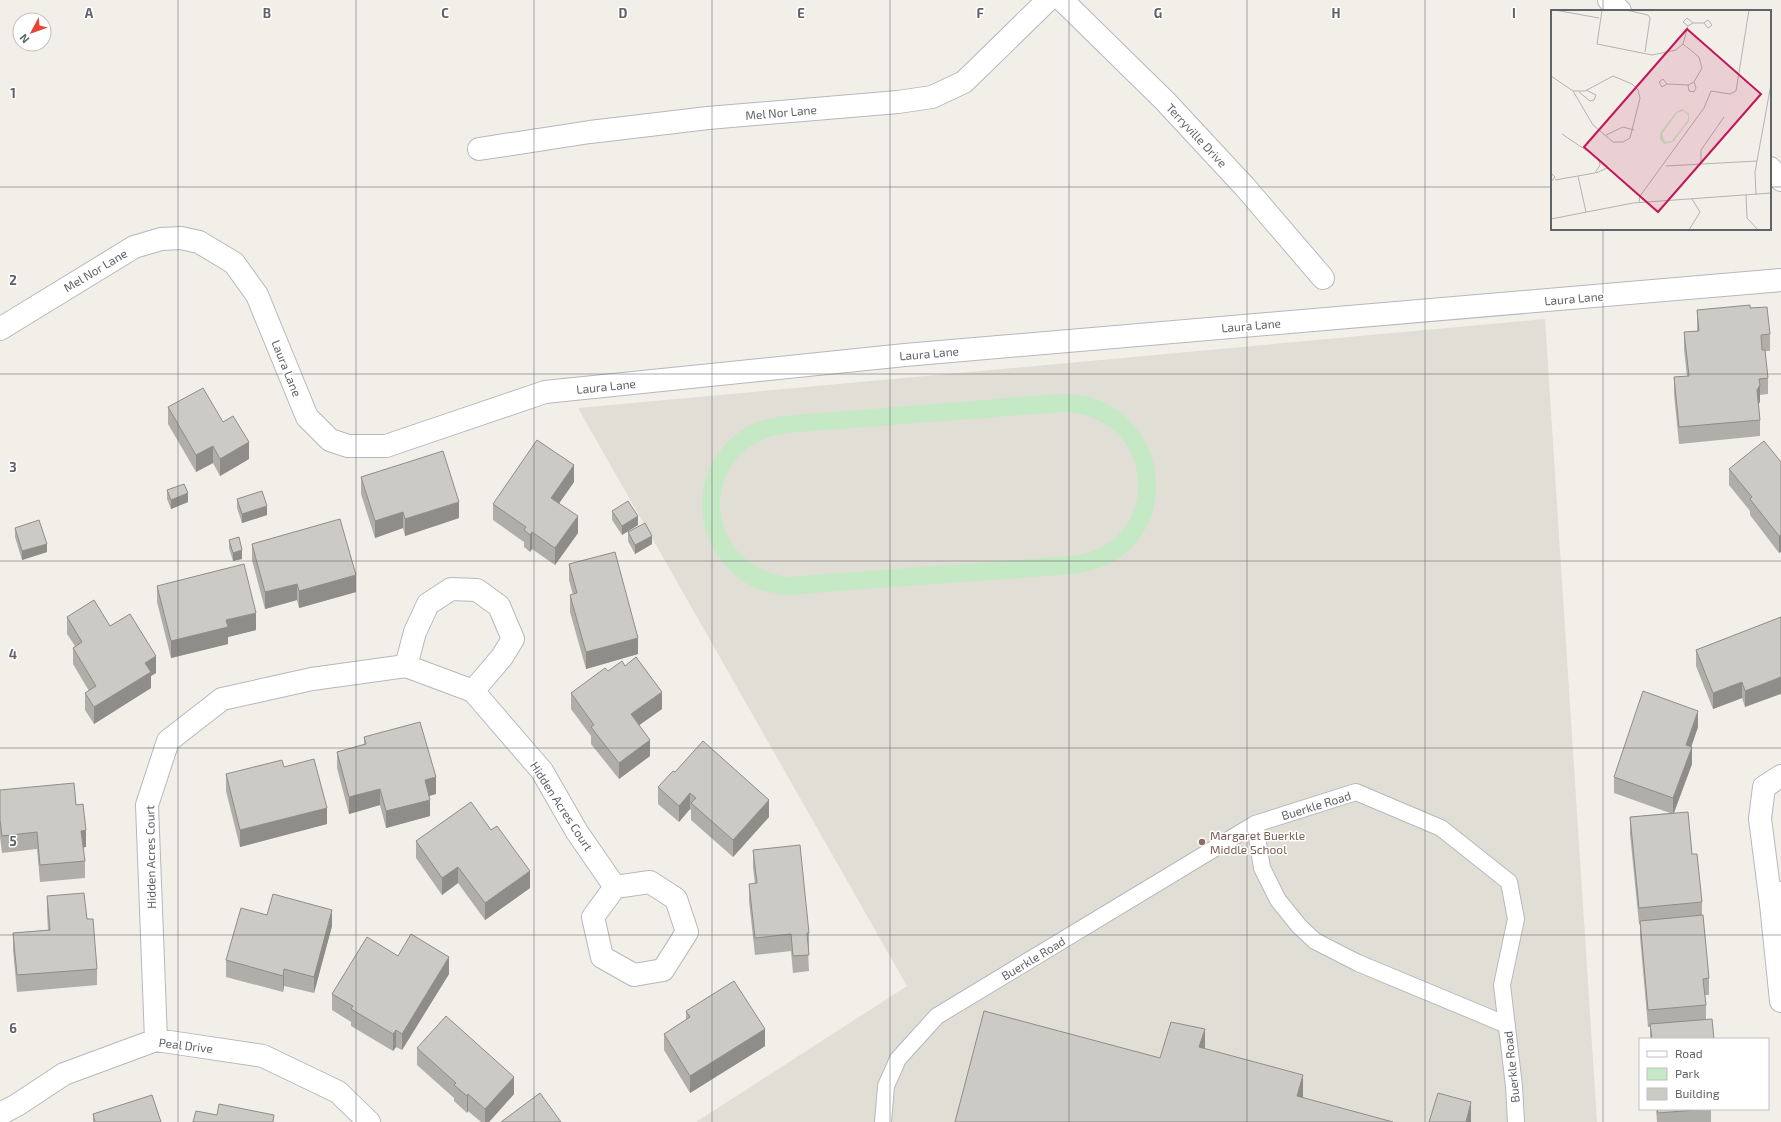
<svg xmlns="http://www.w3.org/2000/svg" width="1781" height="1122" viewBox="0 0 1781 1122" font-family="'Exo 2',sans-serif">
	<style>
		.education { fill: #e1ded6 }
		.green { fill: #c5e8c5; fill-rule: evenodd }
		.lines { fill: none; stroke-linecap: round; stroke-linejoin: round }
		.service-casing { stroke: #b5b8bc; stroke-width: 18 }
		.minor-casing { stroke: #b5b8bc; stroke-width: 24 }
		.tertiary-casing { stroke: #b5b8bc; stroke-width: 24 }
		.service { stroke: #fff; stroke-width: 16 }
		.minor { stroke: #fff; stroke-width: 22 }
		.tertiary { stroke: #fff; stroke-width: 22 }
		.wall { fill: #afaea9 }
		.shaded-wall { fill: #8f8d8a }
		.building { fill: #cccac5; stroke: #8f8d8a }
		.grid { fill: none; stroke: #5f6368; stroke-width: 1; stroke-opacity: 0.55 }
		.education-dot { fill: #8d6e63; stroke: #fff; stroke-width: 1.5 }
		.labels { text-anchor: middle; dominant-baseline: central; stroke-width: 3; stroke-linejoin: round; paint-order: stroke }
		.street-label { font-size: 12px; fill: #5f6368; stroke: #fff }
		.education-label { font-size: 12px; fill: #785e54; stroke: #fff; text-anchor: start }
		.inset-road { fill: none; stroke: #b3b3b1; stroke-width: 1 }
		.view { fill: #c2185b; fill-opacity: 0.15; stroke: #c2185b; stroke-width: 2 }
		.inset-edge { fill: none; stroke: #5f6368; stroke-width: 2 }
		.grid-label { font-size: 13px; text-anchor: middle; font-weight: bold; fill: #5f6368; stroke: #fff; stroke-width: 3; stroke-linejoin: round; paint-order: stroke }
	</style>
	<rect width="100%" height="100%" fill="#f1efe8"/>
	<!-- education -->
	<path class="education" d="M 1545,319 L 1597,1122 L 696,1122 L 907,986 L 578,408 Z"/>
	<!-- green -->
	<path class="green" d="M 1059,394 C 1074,394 1088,395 1101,401 C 1167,430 1177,523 1114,561 C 1102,568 1088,571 1074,574 L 785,595 C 776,593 767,592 758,589 C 738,581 722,565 712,546 C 691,505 705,453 744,429 C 756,421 770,418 784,416 ZM 1061,412 C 1158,413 1166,543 1073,556 L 786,577 C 698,562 698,446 786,433 Z"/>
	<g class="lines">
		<defs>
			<path id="service" d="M 1255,824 L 1262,868 L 1278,900 L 1299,926 L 1315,941 L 1358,963 L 1507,1025
				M 883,1122 L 886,1086 L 898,1059 L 937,1016 L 1255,824 L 1356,792 L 1441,828 L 1509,882 L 1516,919 L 1502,985 L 1514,1086 L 1516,1122"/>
			<path id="minor" d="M 1062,0 L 1165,101 L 1245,187 L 1323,278
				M 479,149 L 590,132 L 708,118 L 898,102 L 932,97 L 964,82 L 1048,0
				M 0,329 L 134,247 L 161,239 L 181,238 L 199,242 L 234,263 L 257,295 L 307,417 L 330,440 L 348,446 L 386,446 L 545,392 L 905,355 L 1781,280
				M 406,666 L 415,632 L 428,604 L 451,589 L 477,590 L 499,606 L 513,639 L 502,657 L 473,691
				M 650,882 L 676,899 L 687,932 L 663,970 L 634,975 L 602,957 L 593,917 L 615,887 Z
				M 1776,892 L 1771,904 L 1781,1001
				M 1771,904 L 1760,819 L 1764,787 L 1781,776
				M 156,1040 L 147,805 L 168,741 L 222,699 L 312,679 L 406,666 L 473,691 L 542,771 L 577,832 L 615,887
				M 0,1114 L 17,1105 L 64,1074 L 156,1040 L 263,1056 L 338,1092 L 369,1122"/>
			<path id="tertiary" d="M 1609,0 L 1620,11
				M 1770,168 L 1781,180"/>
		</defs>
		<!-- service casing -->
		<use href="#service" class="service-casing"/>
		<!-- minor casing -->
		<use href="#minor" class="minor-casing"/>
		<!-- tertiary casing -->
		<use href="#tertiary" class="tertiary-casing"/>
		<!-- service -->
		<use href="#service" class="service"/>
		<!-- minor -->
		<use href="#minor" class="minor"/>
		<!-- tertiary -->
		<use href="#tertiary" class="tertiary"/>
	</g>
	<!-- wall -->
	<path class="wall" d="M 1750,308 L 1770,334 L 1770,351 L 1765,351 L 1768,378 L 1768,394 L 1760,395 L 1760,402 L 1758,404 L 1760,420 L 1760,436 L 1679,444 L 1674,394 L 1674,377 L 1687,376 L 1684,349 L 1684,332 L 1697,331 L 1697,310 Z
		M 168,407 L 223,422 L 249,459 L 220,476 L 213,463 L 196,472 L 168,424 Z
		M 1781,462 L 1779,553 L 1750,515 L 1750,511 L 1729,485 L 1729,469 Z
		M 361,477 L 459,518 L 405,536 L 403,528 L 375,538 L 361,494 Z
		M 574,482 L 559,503 L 578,533 L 555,565 L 532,549 L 530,552 L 524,547 L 524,542 L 493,520 L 493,504 Z
		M 167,490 L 188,502 L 171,509 L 167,499 Z
		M 237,499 L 267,515 L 242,523 L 237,508 Z
		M 612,511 L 638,525 L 622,535 L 612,520 Z
		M 15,528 L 47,552 L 22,560 L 15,537 Z
		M 628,532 L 652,544 L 635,554 L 628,541 Z
		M 229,540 L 242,559 L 233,561 L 229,548 Z
		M 252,544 L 356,592 L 299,608 L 297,600 L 265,609 L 252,560 Z
		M 569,564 L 638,654 L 586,669 L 570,612 L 570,595 L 573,595 L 569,580 Z
		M 157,586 L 256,630 L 228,637 L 228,644 L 171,658 L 157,602 Z
		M 67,617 L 110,626 L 156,673 L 151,676 L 151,688 L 94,724 L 85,710 L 85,693 L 89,691 L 73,664 L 73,648 L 75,646 L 67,634 Z
		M 1781,617 L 1745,707 L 1742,698 L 1713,709 L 1696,666 L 1696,650 Z
		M 625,666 L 662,709 L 639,725 L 650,756 L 619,779 L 591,744 L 591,736 L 571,709 L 571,693 L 608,671 Z
		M 1698,727 L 1691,747 L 1692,764 L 1674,813 L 1692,854 L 1702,902 L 1702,915 L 1709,978 L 1709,995 L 1705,995 L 1706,1005 L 1706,1020 L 1714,1039 L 1650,1039 L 1650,1027 L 1648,1027 L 1640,937 L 1640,924 L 1639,924 L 1630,834 L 1630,817 L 1670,813 L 1614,793 L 1614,777 Z
		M 364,737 L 436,794 L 429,796 L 430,816 L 386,828 L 380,805 L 349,814 L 337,768 L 337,752 L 364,744 Z
		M 284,767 L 327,824 L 240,847 L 226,791 L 226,774 Z
		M 675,772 L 769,817 L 733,857 L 691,820 L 691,810 L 690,809 L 679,822 L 658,804 L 658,787 Z
		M 0,790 L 86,847 L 83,847 L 85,861 L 85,878 L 40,882 L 37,849 L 2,853 L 0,837 Z
		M 416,841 L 530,888 L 485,920 L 458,883 L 442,895 L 416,858 Z
		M 753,850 L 809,933 L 809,950 L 808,950 L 809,971 L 793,973 L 791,951 L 755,955 L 749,901 L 749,884 L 755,884 L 753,867 Z
		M 47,896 L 97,969 L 97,985 L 17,992 L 13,950 L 13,933 L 48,930 L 47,912 Z
		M 267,915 L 332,926 L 314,993 L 284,986 L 283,992 L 226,977 L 226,960 Z
		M 398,956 L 449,974 L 402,1050 L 396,1047 L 393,1051 L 351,1026 L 351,1022 L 332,1010 L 332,994 Z
		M 686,1011 L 765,1046 L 690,1093 L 664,1050 L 664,1034 L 686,1020 Z
		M 417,1048 L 514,1094 L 489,1122 L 481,1122 L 468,1111 L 467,1113 L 454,1101 L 454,1098 L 417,1065 Z
		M 1656,1109 L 1711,1109 L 1711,1122 L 1657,1122 Z
		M 93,1114 L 161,1122 L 93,1122 Z"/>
	<!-- shaded-wall -->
	<path class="shaded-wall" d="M 1760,385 L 1760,402 L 1757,406 L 1757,390 Z
		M 249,442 L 249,459 L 220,476 L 220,459 Z
		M 213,446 L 213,463 L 196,472 L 196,455 Z
		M 574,465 L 574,482 L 551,515 L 551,498 Z
		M 188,493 L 188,502 L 171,509 L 171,500 Z
		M 459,502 L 459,518 L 405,536 L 405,519 Z
		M 267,506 L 267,515 L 242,523 L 242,514 Z
		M 403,512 L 403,528 L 375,538 L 375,521 Z
		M 578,516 L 578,533 L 555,565 L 555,548 Z
		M 638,516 L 638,525 L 622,535 L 622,526 Z
		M 532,532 L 532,549 L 530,552 L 530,535 Z
		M 1781,535 L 1781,552 L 1779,553 L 1779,536 Z
		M 652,536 L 652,544 L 635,554 L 635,545 Z
		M 47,544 L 47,552 L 22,560 L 22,551 Z
		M 242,550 L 242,559 L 233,561 L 233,553 Z
		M 356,575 L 356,592 L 299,608 L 299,591 Z
		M 297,584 L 297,600 L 265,609 L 265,592 Z
		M 256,613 L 256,630 L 228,637 L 228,644 L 171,658 L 171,641 L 226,620 Z
		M 638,638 L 638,654 L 586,669 L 586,652 Z
		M 156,656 L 156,673 L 151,676 L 151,688 L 94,724 L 94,707 L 145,663 Z
		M 1781,677 L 1781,694 L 1745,707 L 1745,691 Z
		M 1742,682 L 1742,698 L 1713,709 L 1713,693 Z
		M 662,692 L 662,709 L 631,731 L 631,714 Z
		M 1698,711 L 1698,727 L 1686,762 L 1686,745 Z
		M 650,740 L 650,756 L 619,779 L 619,763 Z
		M 1692,747 L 1692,764 L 1673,815 L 1673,798 Z
		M 436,777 L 436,794 L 425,797 L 425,780 Z
		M 380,789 L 380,805 L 349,814 L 349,797 Z
		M 690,793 L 690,809 L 679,822 L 679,806 Z
		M 430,800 L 430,816 L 386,828 L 386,811 Z
		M 769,800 L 769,817 L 733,857 L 733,840 Z
		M 327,808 L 327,824 L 240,847 L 240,830 Z
		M 86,830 L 86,847 L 81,848 L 81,831 Z
		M 458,867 L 458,883 L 442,895 L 442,878 Z
		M 530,871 L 530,888 L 485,920 L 485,903 Z
		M 332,910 L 332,926 L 314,993 L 314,977 Z
		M 449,957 L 449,974 L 402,1050 L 402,1034 Z
		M 284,969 L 284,986 L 283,992 L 283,976 Z
		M 765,1029 L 765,1046 L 690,1093 L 690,1076 Z
		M 1205,1029 L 1205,1054 L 1199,1047 Z
		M 396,1030 L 396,1047 L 393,1051 L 393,1034 Z
		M 1303,1075 L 1303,1099 L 1297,1096 Z
		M 514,1077 L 514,1094 L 489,1122 L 485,1122 L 485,1109 Z
		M 468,1094 L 468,1111 L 467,1113 L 467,1096 Z
		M 1471,1102 L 1471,1122 L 1466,1122 Z"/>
	<!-- building -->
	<path class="building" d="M 1750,305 L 1750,308 L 1767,307 L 1770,334 L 1761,335 L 1762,350 L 1765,350 L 1768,378 L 1759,379 L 1760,385 L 1757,390 L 1760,420 L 1679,427 L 1674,377 L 1689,376 L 1684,332 L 1699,331 L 1697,310 Z
		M 203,388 L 223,422 L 233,416 L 249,442 L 220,459 L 213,446 L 196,455 L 168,407 Z
		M 537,440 L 574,465 L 551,498 L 578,516 L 555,548 L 532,532 L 530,535 L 524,530 L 526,527 L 493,504 Z
		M 1764,441 L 1781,462 L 1781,535 L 1779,536 L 1750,499 L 1752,497 L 1729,469 Z
		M 443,451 L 459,502 L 405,519 L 403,512 L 375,521 L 361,477 Z
		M 184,484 L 188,493 L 171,500 L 167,490 Z
		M 262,491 L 267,506 L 242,514 L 237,499 Z
		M 628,501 L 638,516 L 622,526 L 612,511 Z
		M 340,519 L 356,575 L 299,591 L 297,584 L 265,592 L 252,544 Z
		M 39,520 L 47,544 L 22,551 L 15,528 Z
		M 645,523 L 652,536 L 635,545 L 628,532 Z
		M 239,537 L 242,550 L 233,553 L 229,540 Z
		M 615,552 L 638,638 L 586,652 L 570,595 L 577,593 L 569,564 Z
		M 244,564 L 256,613 L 226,620 L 228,627 L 171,641 L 157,586 Z
		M 94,600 L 110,626 L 130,614 L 156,656 L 145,663 L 151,672 L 94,707 L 85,693 L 96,686 L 73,648 L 82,642 L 67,617 Z
		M 1781,617 L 1781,677 L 1745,691 L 1742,682 L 1713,693 L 1696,650 Z
		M 636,657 L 662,692 L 631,714 L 650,740 L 619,763 L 591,727 L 594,725 L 571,693 L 605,668 L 608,671 L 622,661 L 625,666 Z
		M 1643,691 L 1698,711 L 1686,745 L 1692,747 L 1673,798 L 1614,777 Z
		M 420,722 L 436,777 L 425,780 L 430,800 L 386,811 L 380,789 L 349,797 L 337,752 L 366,744 L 364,737 Z
		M 703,741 L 769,800 L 733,840 L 691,803 L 696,798 L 690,793 L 679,806 L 658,787 L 673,771 L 675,772 Z
		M 314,759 L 327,808 L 240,830 L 226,774 L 282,760 L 284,767 Z
		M 74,783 L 76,805 L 83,804 L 86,830 L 81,831 L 85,861 L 40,865 L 37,832 L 2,836 L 0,820 L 0,790 Z
		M 471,802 L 491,830 L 497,826 L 530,871 L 485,903 L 458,867 L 442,878 L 416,841 Z
		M 1688,812 L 1692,854 L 1697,854 L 1702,902 L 1639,908 L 1630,817 Z
		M 800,845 L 809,933 L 807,933 L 809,955 L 793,956 L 791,934 L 755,938 L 749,884 L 757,883 L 753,850 Z
		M 84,893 L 87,919 L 93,919 L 97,969 L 17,975 L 13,933 L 50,930 L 47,896 Z
		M 273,894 L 332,910 L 314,977 L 284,969 L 283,976 L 226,960 L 241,908 L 267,915 Z
		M 1703,915 L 1709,978 L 1703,979 L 1706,1005 L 1648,1010 L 1640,921 Z
		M 411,934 L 449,957 L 402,1034 L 396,1030 L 393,1034 L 351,1009 L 353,1006 L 332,994 L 367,937 L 398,956 Z
		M 734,981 L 765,1029 L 690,1076 L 664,1034 L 690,1017 L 686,1011 Z
		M 984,1011 L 1160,1058 L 1171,1022 L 1205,1029 L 1199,1047 L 1303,1075 L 1297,1096 L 1393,1122 L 955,1122 Z
		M 446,1016 L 514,1077 L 485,1109 L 468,1094 L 467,1096 L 454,1085 L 456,1083 L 417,1048 Z
		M 1712,1019 L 1714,1039 L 1652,1039 L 1650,1024 Z
		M 540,1093 L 561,1122 L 501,1122 Z
		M 1438,1093 L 1471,1102 L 1466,1122 L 1429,1122 Z
		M 152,1095 L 161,1122 L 95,1122 L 93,1114 Z
		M 219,1104 L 274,1115 L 273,1122 L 193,1122 L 196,1111 L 217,1115 Z
		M 1657,1109 L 1708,1109 L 1658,1113 Z"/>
	<!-- grid -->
	<path class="grid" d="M 178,0 L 178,1122M 356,0 L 356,1122M 534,0 L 534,1122M 712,0 L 712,1122M 890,0 L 890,1122M 1069,0 L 1069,1122M 1247,0 L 1247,1122M 1425,0 L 1425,1122M 1603,0 L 1603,11M 0,187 L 1552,187M 1770,187 L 1781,187M 1603,229 L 1603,1122M 0,374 L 1781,374M 0,561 L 1781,561M 0,748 L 1781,748M 0,935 L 1781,935"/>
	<!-- markers -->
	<circle class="education-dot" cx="1202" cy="842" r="4"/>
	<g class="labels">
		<!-- street labels -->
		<g class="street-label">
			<text transform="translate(781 112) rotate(-5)">Mel Nor Lane</text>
			<text transform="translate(1197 135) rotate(47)">Terryville Drive</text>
			<text transform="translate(95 270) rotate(-31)">Mel Nor Lane</text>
			<text transform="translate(1574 298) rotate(-5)">Laura Lane</text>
			<text transform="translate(1251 325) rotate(-5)">Laura Lane</text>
			<text transform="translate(929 353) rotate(-5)">Laura Lane</text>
			<text transform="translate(287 368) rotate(68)">Laura Lane</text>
			<text transform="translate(606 386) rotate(-6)">Laura Lane</text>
			<text transform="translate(1316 805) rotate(-17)">Buerkle Road</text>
			<text transform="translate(562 806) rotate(57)">Hidden Acres Court</text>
			<text transform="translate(150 857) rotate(-91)">Hidden Acres Court</text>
			<text transform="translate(1033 958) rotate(-31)">Buerkle Road</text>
			<text transform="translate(186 1045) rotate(7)">Peal Drive</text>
			<text transform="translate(1511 1067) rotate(-96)">Buerkle Road</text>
		</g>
		<!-- education labels -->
		<g class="education-label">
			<text x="1210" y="835">Margaret Buerkle<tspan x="1210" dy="14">Middle School</tspan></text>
		</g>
	</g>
	<!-- overview -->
	<g transform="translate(1551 10)">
		<rect width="220" height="220" fill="#f1efe8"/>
		<path d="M 131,99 L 138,104 L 138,111 L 122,132 L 113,134 L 109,129 L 109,123 L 125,102 ZM 132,101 L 137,105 L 137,110 L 121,131 L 114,132 L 111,124 L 126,103 Z" fill="#c5e8c5" fill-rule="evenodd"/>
		<path class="inset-road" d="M 4,0 L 48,8M 51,0 L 46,34 L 101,45 L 125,40 L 132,34 L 137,16 L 142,13 L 153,13 L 157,10 L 161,15 L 157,18 L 153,13M 75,0 L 97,5 L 99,8 L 94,42M 137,16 L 132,12 L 136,8 L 142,13M 0,66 L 22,81 L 42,115 L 62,132 L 72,132 L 79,128 L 89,88 L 87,80 L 81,74 L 62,66 L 34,81 L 22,81M 116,74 L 112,69 L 108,72 L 111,77 L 116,74 L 137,75 L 143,72 L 151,58 L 148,47 L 132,34M 137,75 L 138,81 L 143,82 L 145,78 L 143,72M 28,82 L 39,91 L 43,90 L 45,85 L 35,80M 55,125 L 72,117 L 83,120M 150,154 L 150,140 L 173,107M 115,156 L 206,151M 0,163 L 4,167 L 0,172M 45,163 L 56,158 L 56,156 L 49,150M 27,166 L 35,202M 4,170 L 44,163 L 49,155 L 48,149 L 11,124M 195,185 L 196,208 L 207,220M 205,185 L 204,162 L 220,74M 88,192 L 89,186 L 153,98 L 160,81 L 179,84 L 185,81 L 198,0M 0,209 L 82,193 L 220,183M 138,220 L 149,202 L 141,189"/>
		<path class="view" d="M 136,19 L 210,84 L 107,202 L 33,137 Z"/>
		<rect width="220" height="220" class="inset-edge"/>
	</g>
	<g class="grid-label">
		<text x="89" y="18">A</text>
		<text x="267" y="18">B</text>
		<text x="445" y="18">C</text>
		<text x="623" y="18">D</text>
		<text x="801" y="18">E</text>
		<text x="980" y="18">F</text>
		<text x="1158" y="18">G</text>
		<text x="1336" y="18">H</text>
		<text x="1514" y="18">I</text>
		<text x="13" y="98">1</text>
		<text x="13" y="285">2</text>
		<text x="13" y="472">3</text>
		<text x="13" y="659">4</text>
		<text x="13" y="846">5</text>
		<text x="13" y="1033">6</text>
	</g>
	<!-- legend -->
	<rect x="1639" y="1038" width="130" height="72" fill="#ffffff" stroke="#bfc1c3"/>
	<rect x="1647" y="1051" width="20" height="6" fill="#ffffff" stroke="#bfc1c3"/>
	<text x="1675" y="1058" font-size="12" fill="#5f6368">Road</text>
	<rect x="1647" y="1068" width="20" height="12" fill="#c5e8c5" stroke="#bfc1c3"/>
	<text x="1675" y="1078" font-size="12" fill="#5f6368">Park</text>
	<rect x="1647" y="1088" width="20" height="12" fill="#cccac5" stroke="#bfc1c3"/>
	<text x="1675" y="1098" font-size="12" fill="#5f6368">Building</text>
	<!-- north arrow -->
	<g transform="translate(32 32) rotate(229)"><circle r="19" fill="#ffffff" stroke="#bfc1c3"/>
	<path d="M0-3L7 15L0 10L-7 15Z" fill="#ea4335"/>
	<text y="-6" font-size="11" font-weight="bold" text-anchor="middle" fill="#5f6368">N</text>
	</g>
</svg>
